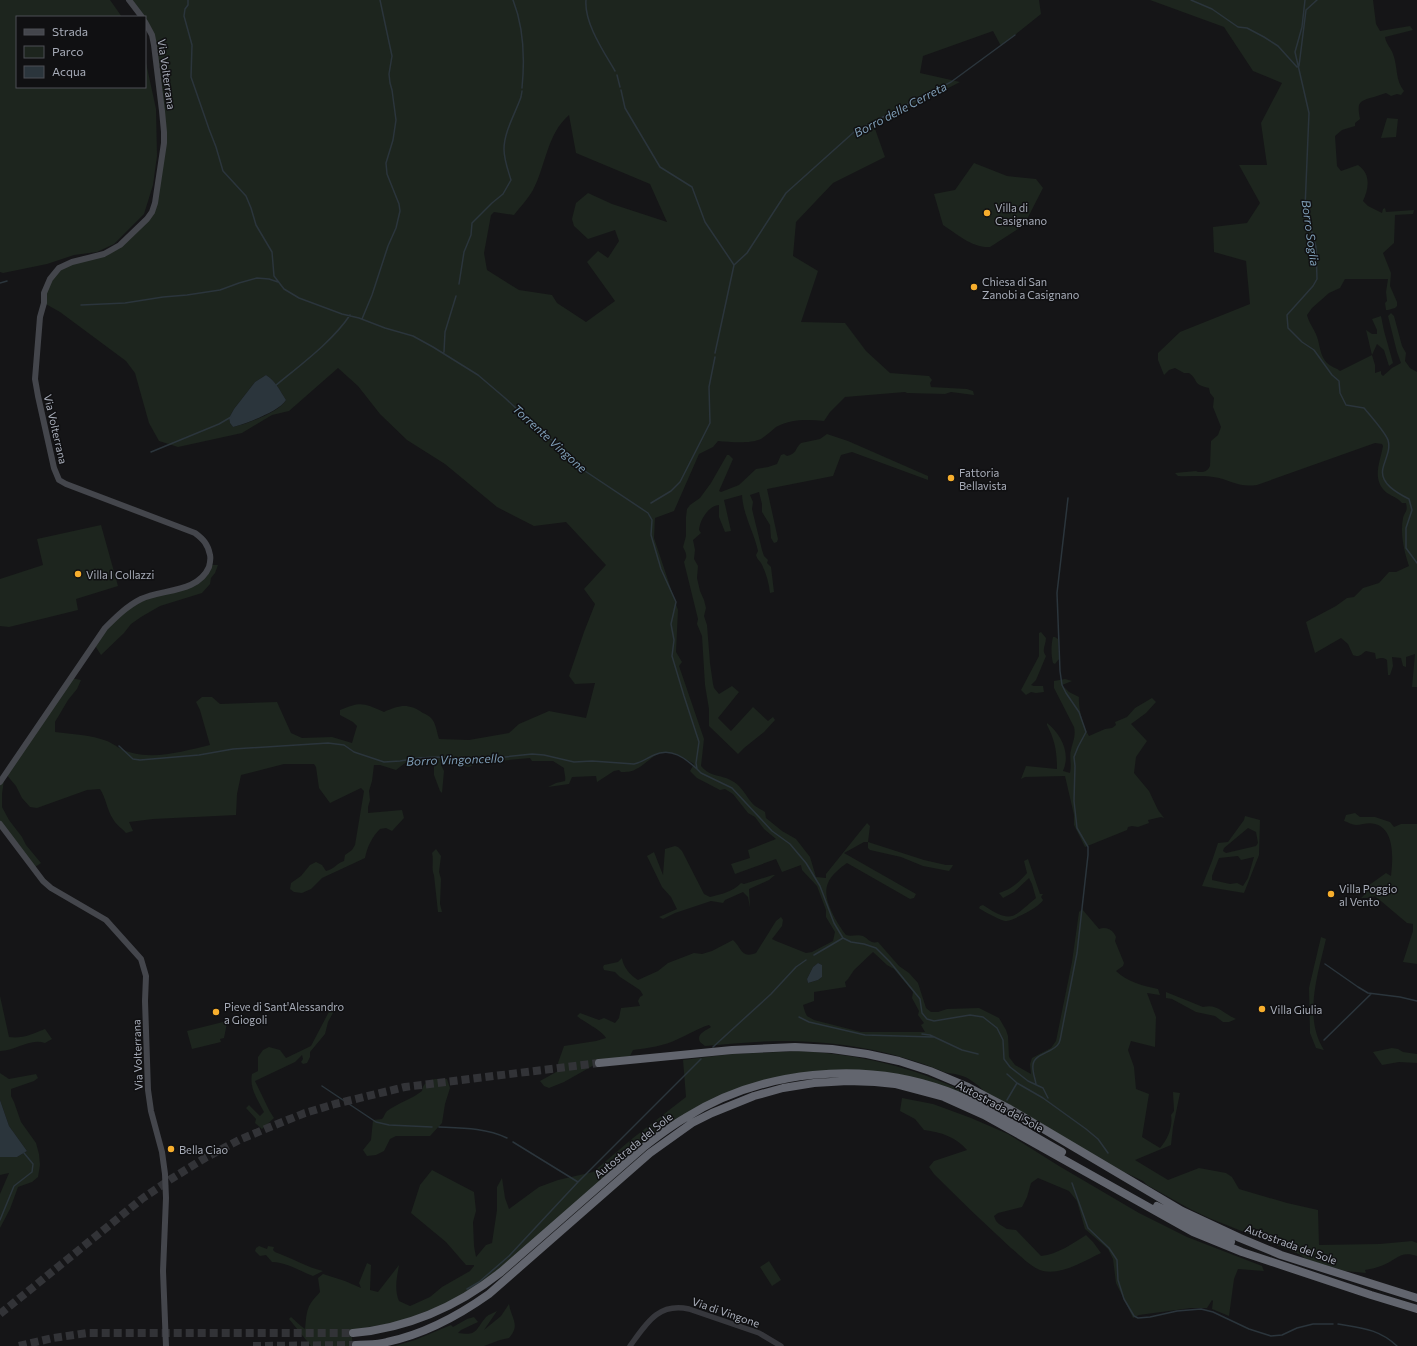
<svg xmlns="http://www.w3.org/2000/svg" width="1417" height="1346" viewBox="0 0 1417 1346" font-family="Commissioner,sans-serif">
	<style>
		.green { fill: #1d251e; fill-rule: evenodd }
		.water { fill: #2b353c }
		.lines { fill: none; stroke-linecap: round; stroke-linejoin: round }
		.stream { stroke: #2b353c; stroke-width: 1.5 }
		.motorway-tunnel { stroke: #323337; stroke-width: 8; stroke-dasharray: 8 4; stroke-linecap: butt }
		.tertiary { stroke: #36373c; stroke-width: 5.5 }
		.secondary { stroke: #44464c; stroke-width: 6 }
		.motorway { stroke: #62656e; stroke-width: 8 }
		.poi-dot { fill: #f7ae2d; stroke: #101012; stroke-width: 1.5 }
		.labels { text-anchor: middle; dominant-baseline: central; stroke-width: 3; stroke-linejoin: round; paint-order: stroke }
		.street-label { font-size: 11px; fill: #a7acb8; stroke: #101012 }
		.poi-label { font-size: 11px; fill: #a7acb8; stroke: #101012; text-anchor: start }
		.water-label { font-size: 12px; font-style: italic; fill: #7d9cb4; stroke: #101012 }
	</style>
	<rect width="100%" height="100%" fill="#151517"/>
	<!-- green -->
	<path class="green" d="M 0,0 L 110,0 L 122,17 L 17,17 L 17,87 L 145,87 L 145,58 L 156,109 L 157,156 L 153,185 L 144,214 L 114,244 L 97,252 L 74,255 L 47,264 L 3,273 L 0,272 Z
		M 129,0 L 1039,0 L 1041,14 L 1001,46 L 993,31 L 923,56 L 920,73 L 960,82 L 874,126 L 885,157 L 833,183 L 796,222 L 793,256 L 818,271 L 801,322 L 845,323 L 866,351 L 890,373 L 929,376 L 932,380 L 930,383 L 931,387 L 967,389 L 973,391 L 974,395 L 951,392 L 945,394 L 907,393 L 905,392 L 845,397 L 830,412 L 824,421 C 808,419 790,419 776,427 C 771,431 766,436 761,439 C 750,444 730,442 718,441 L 713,447 L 699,454 L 674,511 L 655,518 L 654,538 L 678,610 L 676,652 L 682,662 L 679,666 L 704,739 L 701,766 C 711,778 722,774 734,782 C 742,787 746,796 752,803 C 755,807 761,809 765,812 L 766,818 L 782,831 L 796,839 L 810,857 L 816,877 L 826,878 L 826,874 L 867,823 L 870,826 L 868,842 L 924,860 L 946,865 L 953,865 L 952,867 L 949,871 L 923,866 L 901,857 L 870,850 L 868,848 L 868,842 L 864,842 L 844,853 L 916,894 L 914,898 L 910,899 L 847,863 C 840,868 831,875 828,883 C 821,898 837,923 846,935 C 851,937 857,934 863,936 C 869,939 870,944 878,942 L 899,966 L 909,973 L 918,983 L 926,1008 L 931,1012 L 938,1012 L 947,1009 L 979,1008 L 999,1018 L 1006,1030 L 1008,1036 L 1009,1057 L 1015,1065 L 1031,1074 L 1030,1064 L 1032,1058 L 1051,1048 L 1056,1041 L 1072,962 L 1079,912 L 1082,909 L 1099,929 C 1107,926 1113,930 1116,937 L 1115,941 L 1124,963 L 1123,966 L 1116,971 C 1127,982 1144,986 1158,989 L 1160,995 L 1147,993 L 1156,1017 L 1155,1047 L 1131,1041 L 1128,1050 L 1134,1067 L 1136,1089 L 1149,1094 L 1142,1137 L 1160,1148 C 1168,1139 1173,1127 1171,1115 L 1174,1111 L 1173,1092 L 1180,1093 L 1173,1127 L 1171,1145 L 1135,1160 L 1168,1180 L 1199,1168 L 1226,1173 L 1232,1177 L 1239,1189 L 1287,1203 L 1318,1210 L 1319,1245 L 1380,1244 L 1412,1241 L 1417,1243 L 1417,1256 C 1399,1250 1396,1261 1381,1266 C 1376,1268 1370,1269 1365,1270 L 1366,1273 L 1345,1271 L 1305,1259 L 1301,1255 L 1209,1218 L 1190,1209 L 1147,1185 L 1143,1181 L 1124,1172 L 984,1091 C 977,1084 968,1077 959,1075 C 954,1073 949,1074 944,1072 C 892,1050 837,1041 781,1041 C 756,1041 730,1044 705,1046 L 700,1042 C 696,1034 705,1031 711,1027 L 709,1025 C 698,1028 688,1035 678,1039 C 664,1046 648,1048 633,1050 L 630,1056 L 603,1060 L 564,1082 L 549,1088 L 544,1086 L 540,1081 L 558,1071 L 558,1063 L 564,1046 L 596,1041 L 606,1038 C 603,1031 584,1022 577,1016 L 580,1013 L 599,1020 L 604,1018 L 615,1023 L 619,1018 L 621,1008 L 640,1006 L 638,1001 L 640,997 L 643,995 L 640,990 L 620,977 L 615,972 L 604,970 L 603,967 L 604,965 L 618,962 L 622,958 C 623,967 630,975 638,980 L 658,971 L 668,963 L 694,953 L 702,954 L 712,951 L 733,940 C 742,948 741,959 756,953 L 776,921 L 781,917 L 783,920 L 782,926 L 772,939 L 776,941 L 806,953 L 812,952 L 833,941 L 835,932 L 826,917 L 826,910 L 817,886 L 802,870 L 801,865 L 782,872 L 776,859 L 735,874 L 731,864 L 750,858 L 748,850 L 776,839 L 764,829 L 755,817 L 748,813 L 733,794 L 725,789 L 720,790 L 697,778 L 690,771 L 694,764 C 686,759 676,753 666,752 C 654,752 646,765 636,769 C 632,772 626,772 621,772 L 619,770 L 614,771 L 597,782 L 596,776 L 572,777 L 569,784 L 548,787 L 556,783 L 565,781 C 566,777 564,773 564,768 L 553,761 L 532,761 L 530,758 L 477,763 L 469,767 L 441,761 L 441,765 L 444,771 L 442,793 L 440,791 L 434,775 L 434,759 L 409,760 L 396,770 L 380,765 L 374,765 L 372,781 L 369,791 L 370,800 L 368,807 L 368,813 L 402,810 L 404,818 L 392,831 L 386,828 L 380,829 C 372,837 367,847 365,858 L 322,878 L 311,889 L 302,893 L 294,892 L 290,889 L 291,883 L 301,876 L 310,865 L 316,862 L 322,865 L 326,871 C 333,870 337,863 344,861 L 345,855 L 352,850 L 355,845 L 364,791 L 361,788 L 330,803 L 319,788 L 316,767 L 314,764 L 284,764 L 241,775 L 237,794 L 236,815 L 153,819 L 129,822 L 133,831 L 126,833 C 122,828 116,825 113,819 C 107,810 106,798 100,789 L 87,790 L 37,808 L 30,807 L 22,798 L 16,786 L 5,773 L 2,794 L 2,807 L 9,820 L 22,837 L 26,845 L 41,863 L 32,869 L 12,843 L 0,823 L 0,782 L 5,773 L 71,678 L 81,680 L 77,689 L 68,700 L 55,722 L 55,732 C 72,734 91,735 107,741 C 114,744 121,750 129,752 C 155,760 184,751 210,745 L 200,710 L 196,702 L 202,697 L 212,697 L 220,704 L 277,702 L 291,733 L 302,738 L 332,737 L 352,743 L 357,726 L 353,722 L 340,715 L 340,710 C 361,701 364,703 384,712 C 400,705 408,703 423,713 C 426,714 429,716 431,718 C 436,723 437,733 439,739 L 469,740 L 509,733 L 519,724 L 549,711 L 586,718 L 595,683 L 575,684 L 569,676 L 584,632 L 595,604 L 584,589 L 606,565 L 566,522 L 534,526 L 497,507 L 445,464 L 407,440 L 380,414 L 358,386 L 338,368 L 289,411 L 272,415 L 242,433 L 178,447 L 159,441 L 149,423 L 135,373 L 126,361 L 60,312 L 44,303 C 47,256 72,268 103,254 C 125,245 147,225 155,203 L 164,143 L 162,111 L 154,45 L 152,35 L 145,22 L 145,17 L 141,17 ZM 569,115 L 576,153 L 650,184 L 667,222 L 612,204 L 588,193 L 576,203 L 572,219 L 574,226 L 588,239 L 615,230 L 619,241 L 608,258 L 598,251 L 587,262 L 615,301 L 586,322 L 557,303 L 552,295 L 519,290 L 487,270 L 484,253 L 491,215 L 494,212 L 514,215 C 520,207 528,199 533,190 C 546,165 547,134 569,115 ZM 266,375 C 276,381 280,391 286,400 C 280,412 246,424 233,427 L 230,423 L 229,418 L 234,409 L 255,382 ZM 873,952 L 887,965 L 894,969 L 913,992 L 912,998 L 919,1011 L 918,1015 L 924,1023 L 921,1025 L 925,1032 L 861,1032 L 814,1020 L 807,1016 L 805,1012 L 803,1005 L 814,1001 L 814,992 L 846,987 L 845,982 L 848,979 L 854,970 ZM 818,963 L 822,965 L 822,977 L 818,980 L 808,983 L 807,979 L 813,967 Z
		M 1150,0 L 1373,0 L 1376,24 L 1380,31 L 1410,26 L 1413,30 L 1385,37 C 1386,44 1391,48 1393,54 C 1398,67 1395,80 1404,91 L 1401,95 L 1397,94 L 1391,96 L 1386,93 C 1382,94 1378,96 1374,97 C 1358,101 1357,103 1360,119 L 1355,123 L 1355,126 L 1342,130 L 1335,136 L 1337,166 L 1341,171 L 1358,165 C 1371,174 1369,188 1363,201 L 1368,206 L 1382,213 L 1383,209 L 1385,208 L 1386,212 L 1414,210 L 1413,214 L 1395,215 L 1394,243 L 1383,253 L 1391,273 L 1390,286 L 1397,302 L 1397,306 L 1395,308 L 1388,310 L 1386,310 L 1385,303 L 1387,301 L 1386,292 L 1388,279 L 1345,279 L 1340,288 L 1329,293 L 1312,308 L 1307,315 C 1309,324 1316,331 1318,340 C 1320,348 1321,357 1327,363 C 1331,367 1337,368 1340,371 L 1372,355 L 1366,330 L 1372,334 L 1377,334 L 1377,330 L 1372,319 L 1381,316 L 1384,331 L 1393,363 L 1389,366 L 1384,350 L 1377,344 L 1372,355 L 1375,365 L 1375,373 L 1381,371 L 1381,374 L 1383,376 L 1392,368 L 1401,363 L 1397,352 L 1388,316 L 1391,313 L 1394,316 L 1402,346 L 1406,353 L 1405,361 L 1410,368 L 1417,372 L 1417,687 L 1412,687 L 1415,654 L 1406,657 L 1406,667 L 1403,666 L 1401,658 L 1392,657 L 1393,666 L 1390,675 L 1388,675 L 1387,660 C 1383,657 1381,658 1376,659 L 1375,653 L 1366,651 C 1361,654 1360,658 1353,655 L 1348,644 L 1341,638 L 1315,653 L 1306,622 L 1336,606 L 1347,598 L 1354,597 L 1363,588 L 1379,583 L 1389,572 L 1396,572 L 1409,566 C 1404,551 1400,534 1403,518 C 1405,511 1408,512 1406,503 L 1402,503 C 1398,498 1392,496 1387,493 C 1371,480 1380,463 1383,446 L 1382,444 L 1375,443 L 1257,485 C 1237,488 1230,479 1213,477 C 1202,475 1189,477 1178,476 L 1175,473 L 1196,471 L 1198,472 C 1204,472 1207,472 1210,466 L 1211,441 L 1218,435 L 1221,427 L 1213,407 L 1214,398 L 1210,393 L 1209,388 C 1191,384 1200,381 1189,373 L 1184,373 L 1175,368 L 1169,370 L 1164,375 L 1158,360 L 1158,353 L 1180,332 L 1250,304 L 1246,261 L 1214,252 L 1213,227 L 1247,223 L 1260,203 L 1239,165 L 1267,165 L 1261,123 L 1282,83 L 1253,71 L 1224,27 Z
		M 1387,118 L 1398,119 L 1396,137 L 1381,138 Z
		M 974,163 L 1007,176 L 1036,179 L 1043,188 L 1024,225 L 990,247 C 972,248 957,234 943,225 L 934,194 L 955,190 Z
		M 827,434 L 848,441 L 928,476 L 928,480 L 852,452 L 841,455 L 833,476 L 767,489 L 778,539 L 777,542 L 774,543 L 771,538 L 770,525 L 762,512 L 762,504 L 759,492 L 750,495 L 753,502 L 752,509 L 762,550 L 764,556 L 768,560 L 767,563 L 771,567 L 774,592 L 770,593 C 769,583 766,572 761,563 C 759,560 757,559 756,555 L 758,551 C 754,532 743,515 742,495 L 724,500 L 731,531 L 725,532 L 719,517 L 719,505 C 708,506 700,520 699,530 L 701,533 L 693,540 L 695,550 L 694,559 L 698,566 L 697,578 L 700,591 L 704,600 L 706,608 L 704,616 L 707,625 L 710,663 L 713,684 L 714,688 L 719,694 L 732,686 L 739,692 L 718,718 L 731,731 L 753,707 L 768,721 L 773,717 L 775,720 L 764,732 L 744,748 L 738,754 L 709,726 L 709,709 L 705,685 L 702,636 L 697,624 L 698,619 L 684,562 C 688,556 686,553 683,547 L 686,536 L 686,517 L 687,509 L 690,505 L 700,498 L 711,483 L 727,455 L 729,455 L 733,459 L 719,491 L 721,492 L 739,485 L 756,469 L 768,467 L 777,464 L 781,455 L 784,454 L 787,456 C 797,454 795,448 801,443 L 820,439 Z
		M 101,525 L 118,586 L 76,599 L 78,610 L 9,627 L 0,626 L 0,579 L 43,565 L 37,539 Z
		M 209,565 L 218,565 L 215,573 L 211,578 L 210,584 L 202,593 L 160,606 L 141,617 L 131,624 L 124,633 L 101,655 L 94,644 L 105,628 L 134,603 L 194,582 Z
		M 1041,632 L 1046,638 C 1046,645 1041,650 1046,656 L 1036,680 L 1031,685 L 1034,686 L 1043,686 L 1044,692 L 1036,693 L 1031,692 L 1026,695 L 1021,690 L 1039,656 L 1039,633 Z
		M 1053,637 L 1055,637 L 1058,639 L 1059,659 L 1055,664 L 1053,663 C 1051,655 1051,645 1053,637 Z
		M 1065,679 L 1072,681 L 1062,685 L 1069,692 L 1079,697 C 1078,707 1083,727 1089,736 L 1105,729 L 1112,728 L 1116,725 L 1115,722 L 1127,717 L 1135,708 L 1152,698 L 1156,702 L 1146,713 L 1131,724 L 1147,741 L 1136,757 L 1134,773 L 1149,791 L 1158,810 L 1164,818 L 1161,817 L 1148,820 L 1149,823 L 1138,827 L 1132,826 L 1128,827 L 1127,830 L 1085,847 L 1074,825 L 1074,815 L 1065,776 L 1025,777 L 1021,779 L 1026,766 L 1057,769 C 1057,752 1055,740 1047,725 L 1047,723 C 1061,734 1071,753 1063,771 L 1070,773 C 1072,764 1069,756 1071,750 C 1073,741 1076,736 1074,727 L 1054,688 L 1054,681 Z
		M 1355,813 L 1360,817 L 1375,817 L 1390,822 L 1394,827 L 1401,824 L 1417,824 L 1417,964 L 1403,962 L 1413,931 L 1413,924 L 1407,923 L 1375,896 L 1367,898 L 1361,898 C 1365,895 1366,893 1365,888 L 1386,873 L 1391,876 C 1393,859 1395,829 1375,824 C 1368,822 1362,825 1356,825 C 1352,825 1348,822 1344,821 L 1346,815 Z
		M 1245,816 L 1260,820 L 1259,855 L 1244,893 L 1202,886 L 1212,861 L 1218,843 L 1228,842 L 1244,820 ZM 1248,828 L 1256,832 L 1258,843 L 1256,846 L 1226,853 L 1223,851 L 1224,848 ZM 1238,856 L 1241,860 L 1254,857 L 1248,878 L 1243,886 L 1237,883 L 1230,884 L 1212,880 L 1212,876 L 1219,858 Z
		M 675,846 L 678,847 L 682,851 L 704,894 L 710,897 C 721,894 733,892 741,883 L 744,884 L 773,875 L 775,875 L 769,880 L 749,889 L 750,908 L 748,897 L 743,892 L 725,900 L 723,903 L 711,901 L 675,913 L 663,919 L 659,917 L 677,909 L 671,897 L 662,887 L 647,856 L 654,852 L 663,875 L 665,849 Z
		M 436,849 L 441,856 L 439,872 L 441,879 L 440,904 L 442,912 L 438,912 L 434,875 C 431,869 434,860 432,853 Z
		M 1028,859 L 1040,894 L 1043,894 L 1041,897 L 1043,900 C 1041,906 1011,922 1005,921 C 1000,920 983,911 979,908 L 980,906 L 983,905 C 1012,924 1012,918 1036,898 L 1032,884 L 1029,878 L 1014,892 L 1003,898 L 999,893 C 1012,889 1018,883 1027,873 L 1024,861 Z
		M 1321,937 L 1326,939 C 1318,974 1303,1017 1324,1050 L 1316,1048 L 1310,1033 L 1309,988 Z
		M 1166,992 L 1203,1007 C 1217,1003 1224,1014 1236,1019 L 1229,1022 L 1223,1022 L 1215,1016 L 1196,1012 L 1172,999 L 1166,998 Z
		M 0,996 L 9,1037 C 22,1039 33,1034 45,1029 L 52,1039 L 45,1043 C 29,1038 16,1051 0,1051 Z
		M 333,1004 L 334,1011 L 328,1022 L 325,1034 L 310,1052 L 310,1057 L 307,1063 L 303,1064 L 301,1062 L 303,1059 L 302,1055 L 295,1062 L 255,1081 L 269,1110 L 274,1118 L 262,1129 L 255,1123 L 256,1119 L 246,1108 L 249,1105 L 260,1116 L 264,1112 C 258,1100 249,1088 252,1074 L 258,1071 L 258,1057 L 263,1050 L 269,1047 L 280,1050 L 286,1058 L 311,1046 Z
		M 227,1021 L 227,1023 L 224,1038 L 220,1039 L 221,1042 L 192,1049 L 187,1031 Z
		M 1392,1048 L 1398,1049 L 1403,1052 L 1417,1054 L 1417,1063 L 1399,1062 L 1382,1065 L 1373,1052 Z
		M 800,1051 C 863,1055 910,1066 967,1093 L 966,1096 L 907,1077 L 785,1077 L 687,1114 L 497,1272 L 456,1300 L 398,1322 L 351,1330 L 353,1346 L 311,1346 L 289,1319 L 291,1317 L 301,1326 L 305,1329 C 306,1319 306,1308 313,1300 C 315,1297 318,1295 320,1292 L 318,1278 L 323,1274 L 345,1281 L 361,1288 L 359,1283 L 367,1263 L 371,1265 L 370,1290 L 378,1292 L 399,1265 C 397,1277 394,1289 399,1301 L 410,1306 L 430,1297 L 442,1287 L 470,1271 L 474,1266 L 474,1265 L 466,1265 L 446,1242 L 411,1213 L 420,1185 L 432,1170 L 474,1192 L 476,1211 L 473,1222 L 474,1246 L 476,1257 L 486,1245 L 492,1243 L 497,1210 L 497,1187 L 502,1178 L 505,1198 L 509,1209 L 539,1187 L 558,1180 L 593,1172 L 633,1138 L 686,1097 L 683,1060 L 732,1054 Z
		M 0,1073 L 9,1079 L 36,1074 L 38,1078 L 34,1081 L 11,1089 L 11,1096 L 14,1102 L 21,1122 L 36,1143 L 39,1154 L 40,1165 L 38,1177 L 32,1182 L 18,1187 L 10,1209 L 0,1228 L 0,1194 L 9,1173 L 0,1175 L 0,1157 L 17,1157 L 27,1151 L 9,1126 L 0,1100 Z
		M 435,1079 L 447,1079 L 450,1088 L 445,1104 L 442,1123 L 430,1136 L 396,1136 L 390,1139 L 384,1151 L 376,1155 L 367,1156 L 363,1150 L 371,1140 L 373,1120 L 382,1119 C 384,1117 385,1113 387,1111 C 398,1103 412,1099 422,1091 C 423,1083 428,1081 435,1079 Z
		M 902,1098 L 933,1104 L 971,1118 L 1008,1134 L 1059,1166 L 1139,1213 L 1187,1237 L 1262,1266 L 1264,1271 L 1238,1269 L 1234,1279 L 1229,1316 L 1212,1309 L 1213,1301 L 1212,1300 L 1207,1308 L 1191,1308 L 1139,1315 L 1133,1318 L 1116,1283 L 1113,1259 L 1108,1249 L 1085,1229 L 1077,1201 L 1069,1191 L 1038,1178 L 1031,1183 L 1027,1197 L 1022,1207 L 998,1213 L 994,1216 L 996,1221 L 999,1224 L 1007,1229 L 1016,1230 L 1041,1256 C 1058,1254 1072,1244 1086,1235 L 1093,1242 L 1101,1253 C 1084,1261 1062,1275 1043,1271 C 1031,1268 1020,1255 1011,1248 C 985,1224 959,1199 934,1174 L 929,1167 L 934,1161 L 967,1150 C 956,1137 941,1132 924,1130 L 915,1119 L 900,1111 Z
		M 259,1246 L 267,1249 L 268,1246 L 274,1247 L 273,1250 L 275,1252 C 292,1258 306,1267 323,1271 L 313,1276 C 300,1271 286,1262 272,1262 L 266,1255 L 260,1256 L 255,1251 L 256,1248 Z
		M 769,1261 L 781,1280 L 772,1286 L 760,1267 Z
		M 509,1304 C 511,1318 521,1325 509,1338 L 500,1340 L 484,1346 L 395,1346 L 415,1340 L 451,1325 L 453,1327 L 467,1319 L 474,1317 L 478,1322 L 461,1330 L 458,1333 C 478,1336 475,1330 486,1317 C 489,1314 494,1313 497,1311 L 484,1330 L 501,1316 Z"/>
	<!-- water -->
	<path class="water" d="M 266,375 C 276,381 280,391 286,400 C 280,411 245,424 233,427 L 230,423 L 229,418 L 234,409 L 255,382 Z
		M 818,963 L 822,965 L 822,977 L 818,980 L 808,983 L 807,979 L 813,967 Z
		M 0,1100 L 9,1126 L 27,1151 L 17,1157 L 0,1157 Z"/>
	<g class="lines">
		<!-- stream -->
		<path class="stream" d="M 188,0 L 188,5 L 185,9 L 184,16 L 192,45 L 191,77 L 209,129 L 216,147 L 223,171 L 246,196 L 251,208 L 256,225 L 272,252 L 274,276 L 284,289 L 299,298 L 342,314 L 359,318 L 385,328 L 413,336 L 433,347 L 478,375 L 505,398 L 545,435 L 561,447 L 582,469 L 648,513 L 652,520 L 651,535 L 661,569 L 676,602 L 671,624 L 674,640 L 672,656 L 684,696 L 699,742 L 696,763 L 697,769 L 701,773 L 732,788 L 772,831 L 790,844 L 806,863 L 820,886 L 834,923 L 843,938 L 851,942 L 864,944 L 876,948 L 890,962 L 920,999 L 922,1013 L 927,1019 L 934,1021 L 970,1015 L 983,1017 L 997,1028 L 1003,1040 L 1004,1059 L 1010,1067 L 1028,1081 L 1043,1088 L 1048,1098
			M 513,0 C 524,28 525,58 522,88
			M 586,0 C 584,23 604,52 615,71
			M 1191,0 L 1212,9 L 1238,27 L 1247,28 L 1264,37 L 1278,46 L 1297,67
			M 1305,0 L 1302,27 L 1295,52 L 1309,113 L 1305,208 L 1316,247 L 1317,279 L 1313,286 L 1287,315 L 1288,328 L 1302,342 L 1314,350 L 1332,375 L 1339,381 L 1340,393 L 1346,405 L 1364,408 C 1370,415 1385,432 1388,440 C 1391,450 1385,459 1383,468 C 1379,483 1397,493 1409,499 L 1412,510 L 1406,528 L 1406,548 L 1417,563
			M 1299,66 L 1306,10 L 1317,0
			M 617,75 L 620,87
			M 621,90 L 625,108 L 660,167 L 692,187 L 705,222 L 734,265 L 715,353
			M 734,265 L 747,253 L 786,193 L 854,132 L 951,82 L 1015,35
			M 0,283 L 7,281
			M 459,284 L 464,252 L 471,235 L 472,223 L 492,203 L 503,194 L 511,180 C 508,170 504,160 504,149 C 504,132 515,114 521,97 L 522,91
			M 81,305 L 125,303 L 163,297 L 187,295 L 220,290 L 239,283 L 257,278 L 269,279 L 278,282
			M 362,319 L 372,295 L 388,246 L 396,228 L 400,211 L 399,204 L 387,174 L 386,163 L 393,140 L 396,120 L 392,90 L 390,83 L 389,74 L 392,56 L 380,0
			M 444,352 L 445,332 L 456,296
			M 275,386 C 299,366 333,341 350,315
			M 151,452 L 219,424 L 231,417
			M 651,503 L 671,491 L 680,482 L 710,423 L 709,387 L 715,357
			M 119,746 L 133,759 L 140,760 L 199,755 L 233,749 L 328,743 L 344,745 L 354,752 L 384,762 L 400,761 L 418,758 L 439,757 L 477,760 L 532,754 L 544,755 L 574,762 L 592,761 L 634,764 C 642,762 647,758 654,755 C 671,747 685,758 697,769
			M 814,955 L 843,938
			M 1325,964 L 1358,987 L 1368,993 L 1400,997 L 1417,1001
			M 799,1017 L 809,1022 L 865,1035 L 933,1037
			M 922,1034 L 930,1035 L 962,1050 L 978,1054
			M 1324,1040 L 1371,994
			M 713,1047 L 771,994 L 796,967 L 806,960
			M 1007,1074 L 1017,1083 L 1043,1098 L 1086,1129 L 1098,1139 L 1108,1153
			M 1036,1084 C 1035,1078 1032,1071 1033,1065 C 1034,1053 1054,1053 1059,1043 C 1061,1039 1061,1034 1062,1030 L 1077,953 L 1088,855 L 1088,847 L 1077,828 L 1074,801 L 1075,766 L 1074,757 L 1078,747 L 1086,732 L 1079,712 L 1066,693 L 1062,685 L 1060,671 L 1057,593 L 1068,498
			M 322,1086 L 376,1122 L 389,1125 L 432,1127
			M 1007,1100 L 1017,1083
			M 439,1127 C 462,1128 486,1128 507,1138
			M 513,1142 L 578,1182
			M 1072,1183 L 1088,1228 L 1109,1248 L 1117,1260 L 1118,1280 L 1124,1299 L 1134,1316 L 1138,1318 L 1150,1317 L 1177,1311 L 1201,1309 L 1213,1312 L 1249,1329 L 1271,1336 L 1282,1335 L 1297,1328 L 1313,1324 L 1333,1324
			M 0,1220 L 14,1186 L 32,1172 L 33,1164 L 24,1153
			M 467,1289 L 479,1282 L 509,1256 L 578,1182 L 701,1059
			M 1338,1324 C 1362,1328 1379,1329 1397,1346"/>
		<!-- motorway-tunnel -->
		<path class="motorway-tunnel" d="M 0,1314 L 143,1198 L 171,1179 L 205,1158 L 239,1140 L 275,1125 L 305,1113 L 335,1104 L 405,1087 L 599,1063
			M 19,1346 L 53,1338 L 87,1333 L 353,1333
			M 253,1346 L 356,1345"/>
		<!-- tertiary -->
		<path class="tertiary" d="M 630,1346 C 646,1324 658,1302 689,1309 L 759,1333 L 781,1346"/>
		<!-- secondary -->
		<path class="secondary" d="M 129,0 L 142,17
			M 0,782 L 105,628 C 116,617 127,606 141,599 C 162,589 198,593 209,567 C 210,563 211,559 210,555 C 208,544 203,539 195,533 L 66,484 L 59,480 L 54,468 L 38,396 L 35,379 L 40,317 L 44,303 L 44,293 L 50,279 L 59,268 L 72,262 L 104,254 L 120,245 L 147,219 L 152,212 L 155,203 L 164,143 L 164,132 L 162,111 L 154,45 L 152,35 L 145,22
			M 0,824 L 43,881 L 51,888 L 106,920 L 141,959 L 146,976 L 145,1001 L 148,1090 L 151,1111 L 162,1152 L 165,1174 L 166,1198 L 163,1271 L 166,1346"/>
		<!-- motorway -->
		<path class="motorway" d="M 599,1063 L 732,1050 L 795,1047 L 832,1049 L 867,1054 L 899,1061 L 930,1071 L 968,1087 L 1008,1108 L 1182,1211 L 1240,1238 L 1281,1255 L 1417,1298
			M 1157,1206 L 1231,1242
			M 353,1333 C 408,1328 458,1306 501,1272 L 645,1146 C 658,1136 671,1126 685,1118 C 761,1070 863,1060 947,1091 C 987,1106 1024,1131 1062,1152
			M 356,1345 C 366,1344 377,1345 387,1342 C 425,1334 458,1316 489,1294 L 650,1153 L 692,1123 L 712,1113 L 754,1096 L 783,1088 L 814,1083 L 848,1081 L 875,1082 L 895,1084 L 944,1097 L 984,1115 L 1193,1232 L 1242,1252 L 1371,1295 L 1417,1309"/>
	</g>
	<!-- markers -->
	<g class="poi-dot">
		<circle cx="987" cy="213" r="4"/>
		<circle cx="974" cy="287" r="4"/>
		<circle cx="951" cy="478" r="4"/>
		<circle cx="78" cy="574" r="4"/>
		<circle cx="1331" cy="894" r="4"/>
		<circle cx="1262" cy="1009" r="4"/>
		<circle cx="216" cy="1012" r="4"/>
		<circle cx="171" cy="1149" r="4"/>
	</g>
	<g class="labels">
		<!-- street labels -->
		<g class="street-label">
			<text transform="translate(167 74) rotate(82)">Via Volterrana</text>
			<text transform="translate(56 429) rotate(77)">Via Volterrana</text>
			<text transform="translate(137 1055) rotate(-92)">Via Volterrana</text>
			<text transform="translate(1000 1106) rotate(28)">Autostrada del Sole</text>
			<text transform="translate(633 1145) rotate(-39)">Autostrada del Sole</text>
			<text transform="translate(1291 1244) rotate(20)">Autostrada del Sole</text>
			<text transform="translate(726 1312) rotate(19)">Via di Vingone</text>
		</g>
		<!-- poi labels -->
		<g class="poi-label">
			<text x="995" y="207">Villa di<tspan x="995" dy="13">Casignano</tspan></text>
			<text x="982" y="281">Chiesa di San<tspan x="982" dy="13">Zanobi a Casignano</tspan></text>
			<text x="959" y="472">Fattoria<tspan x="959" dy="13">Bellavista</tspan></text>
			<text x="86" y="574">Villa I Collazzi</text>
			<text x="1339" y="888">Villa Poggio<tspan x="1339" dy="13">al Vento</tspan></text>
			<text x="224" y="1006">Pieve di Sant'Alessandro<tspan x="224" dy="13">a Giogoli</tspan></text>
			<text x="1270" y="1009">Villa Giulia</text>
			<text x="179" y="1149">Bella Ciao</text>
		</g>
		<!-- water labels -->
		<g class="water-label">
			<text transform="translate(900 109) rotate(-28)">Borro delle Cerreta</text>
			<text transform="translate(1311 233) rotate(82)">Borro Soglia</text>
			<text transform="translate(550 438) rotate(42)">Torrente Vingone</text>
			<text transform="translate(455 759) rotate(-2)">Borro Vingoncello</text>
		</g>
	</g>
	<!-- legend -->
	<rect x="16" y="16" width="130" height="72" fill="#101012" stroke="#4c4e54"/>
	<rect x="24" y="29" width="20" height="6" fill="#44464c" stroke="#4c4e54"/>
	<text x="52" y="36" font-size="12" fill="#a7acb8">Strada</text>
	<rect x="24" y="46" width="20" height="12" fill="#1d251e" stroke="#4c4e54"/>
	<text x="52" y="56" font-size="12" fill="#a7acb8">Parco</text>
	<rect x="24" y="66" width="20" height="12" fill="#2b353c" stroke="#4c4e54"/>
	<text x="52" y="76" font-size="12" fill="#a7acb8">Acqua</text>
</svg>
